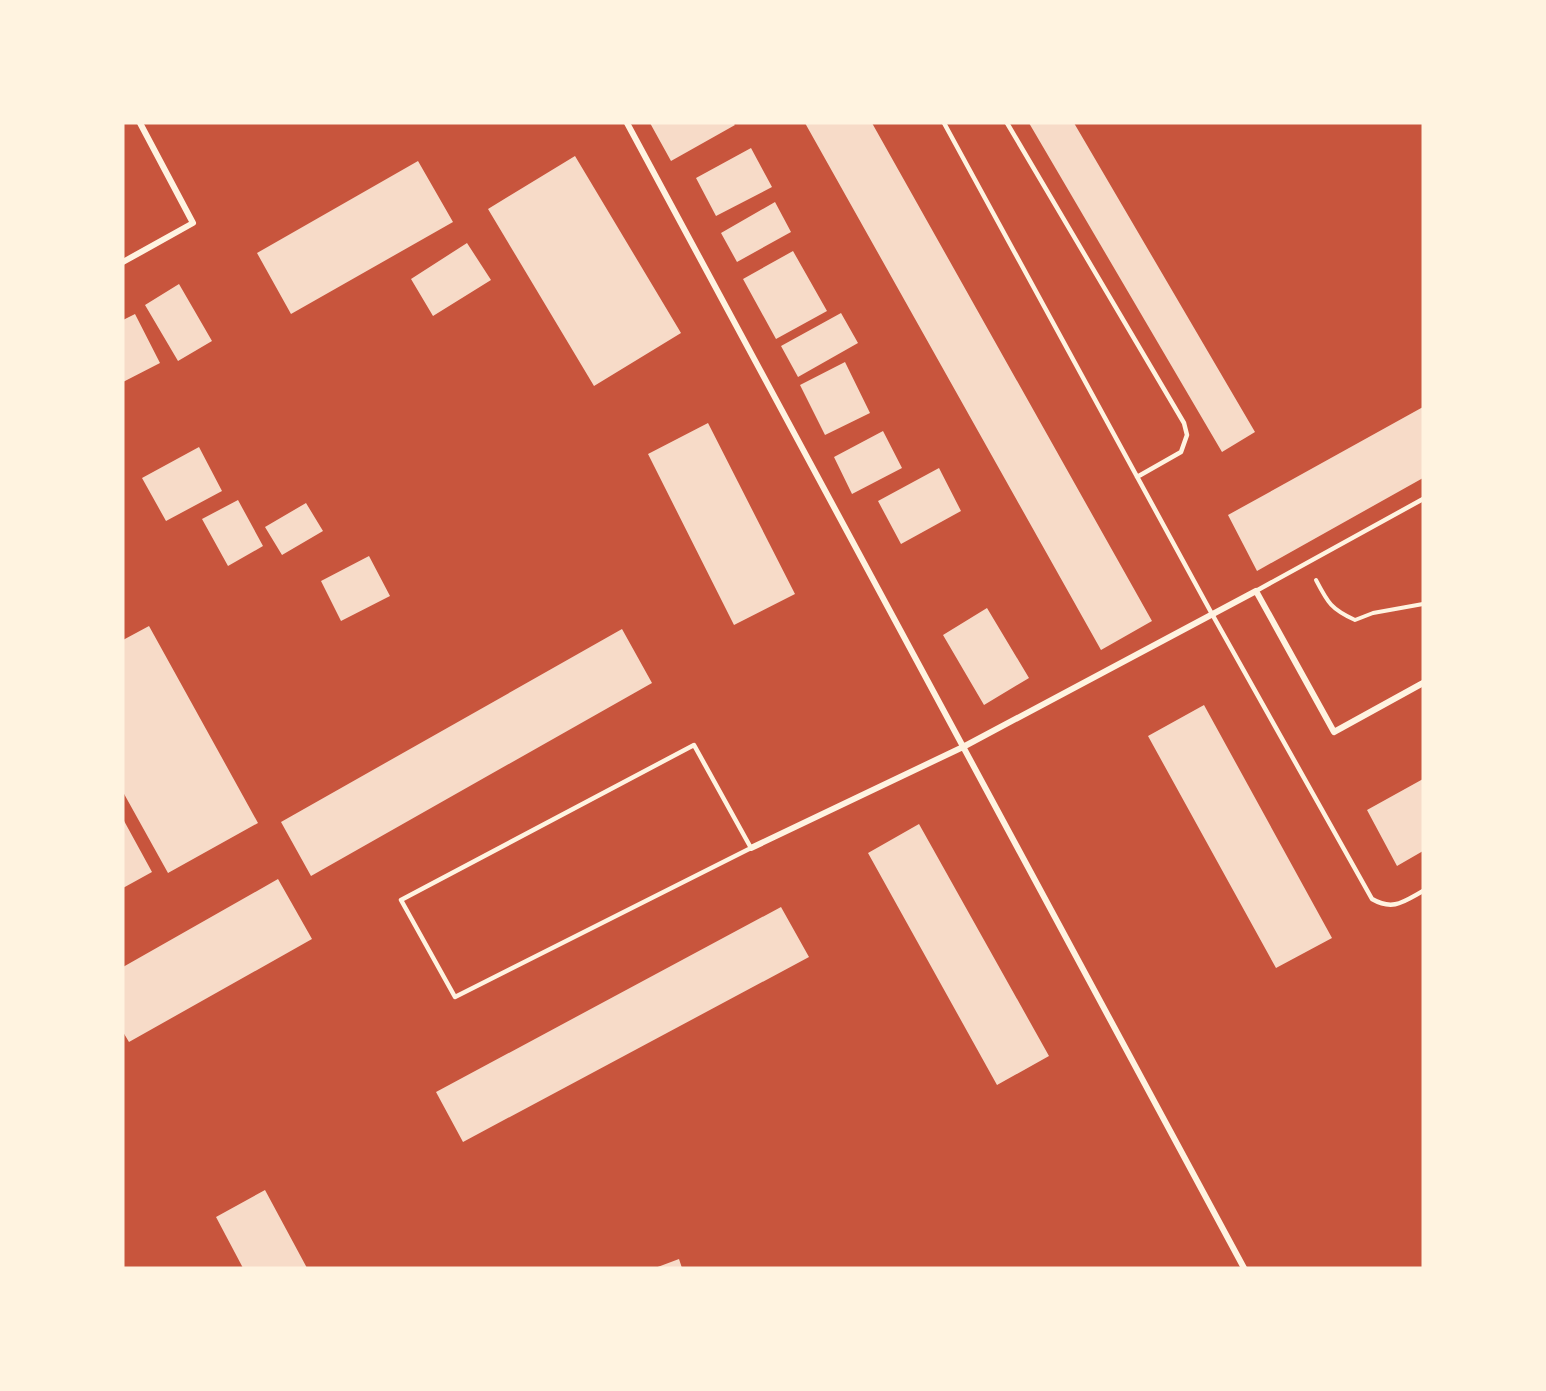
<svg xmlns="http://www.w3.org/2000/svg" width="1546" height="1391" viewBox="0 0 1546 1391" font-family="Roboto,sans-serif">
	<style>
		.building { fill: #f7dbc8 }
		.lines { fill: none; stroke-linecap: round; stroke-linejoin: round }
		.path { stroke: #fff3e0; stroke-width: 4 }
		.service { stroke: #fff3e0; stroke-width: 4.5 }
		.minor { stroke: #fff3e0; stroke-width: 6 }
	</style>
	<rect width="100%" height="100%" fill="#c8553d"/>
	<!-- building -->
	<path class="building" d="M 650,123 L 733,123 L 735,125 L 671,161 Z
		M 805,123 L 872,123 L 1152,621 L 1101,650 Z
		M 1029,123 L 1074,123 L 1255,432 L 1222,452 Z
		M 751,148 L 772,187 L 716,216 L 696,178 Z
		M 575,156 L 681,333 L 594,386 L 488,209 Z
		M 418,161 L 453,222 L 291,314 L 257,253 Z
		M 775,202 L 791,232 L 737,262 L 721,233 Z
		M 467,243 L 491,280 L 433,316 L 411,279 Z
		M 793,251 L 827,311 L 776,339 L 743,279 Z
		M 179,284 L 212,341 L 178,361 L 145,305 Z
		M 841,313 L 858,343 L 798,377 L 781,346 Z
		M 135,314 L 160,363 L 123,382 L 123,320 Z
		M 845,362 L 870,413 L 825,435 L 800,385 Z
		M 1423,407 L 1423,478 L 1257,571 L 1228,515 Z
		M 708,423 L 795,594 L 734,625 L 648,454 Z
		M 883,431 L 902,468 L 852,494 L 834,457 Z
		M 199,447 L 222,491 L 166,521 L 142,478 Z
		M 939,468 L 961,511 L 901,544 L 878,501 Z
		M 238,500 L 263,546 L 228,566 L 202,519 Z
		M 306,503 L 323,531 L 282,555 L 265,527 Z
		M 369,556 L 390,596 L 341,621 L 321,581 Z
		M 987,608 L 1029,678 L 984,705 L 943,635 Z
		M 149,626 L 258,823 L 168,873 L 123,792 L 123,640 Z
		M 622,629 L 652,683 L 311,876 L 281,822 Z
		M 1204,705 L 1332,938 L 1276,968 L 1148,736 Z
		M 1423,779 L 1423,851 L 1397,866 L 1367,810 Z
		M 123,819 L 152,872 L 123,888 Z
		M 919,824 L 1049,1056 L 997,1085 L 868,853 Z
		M 278,879 L 312,939 L 129,1042 L 123,1032 L 123,967 Z
		M 781,907 L 809,957 L 463,1142 L 436,1092 Z
		M 265,1190 L 307,1268 L 243,1268 L 216,1217 Z
		M 679,1259 L 682,1268 L 655,1268 Z"/>
	<g class="lines">
		<!-- path -->
		<path class="path" d="M 1316,580 C 1328,603 1331,609 1355,620 L 1373,613 L 1423,604"/>
		<!-- service -->
		<path class="service" d="M 944,123 L 1212,614 L 1372,899 C 1393,911 1403,902 1423,891
			M 1007,123 L 1184,423 L 1187,435 L 1181,452 L 1137,477
			M 1256,591 L 1423,499
			M 694,745 L 751,848 L 455,997 L 401,900 Z"/>
		<!-- minor -->
		<path class="minor" d="M 627,123 L 1244,1268
			M 123,262 L 193,223 L 140,123
			M 751,848 L 963,747 L 1256,591 L 1334,732 L 1423,683"/>
	</g>
	<!-- border -->
	<rect width="1546" height="1391" fill="none" stroke="#fff3e0" stroke-width="249"/>
</svg>
